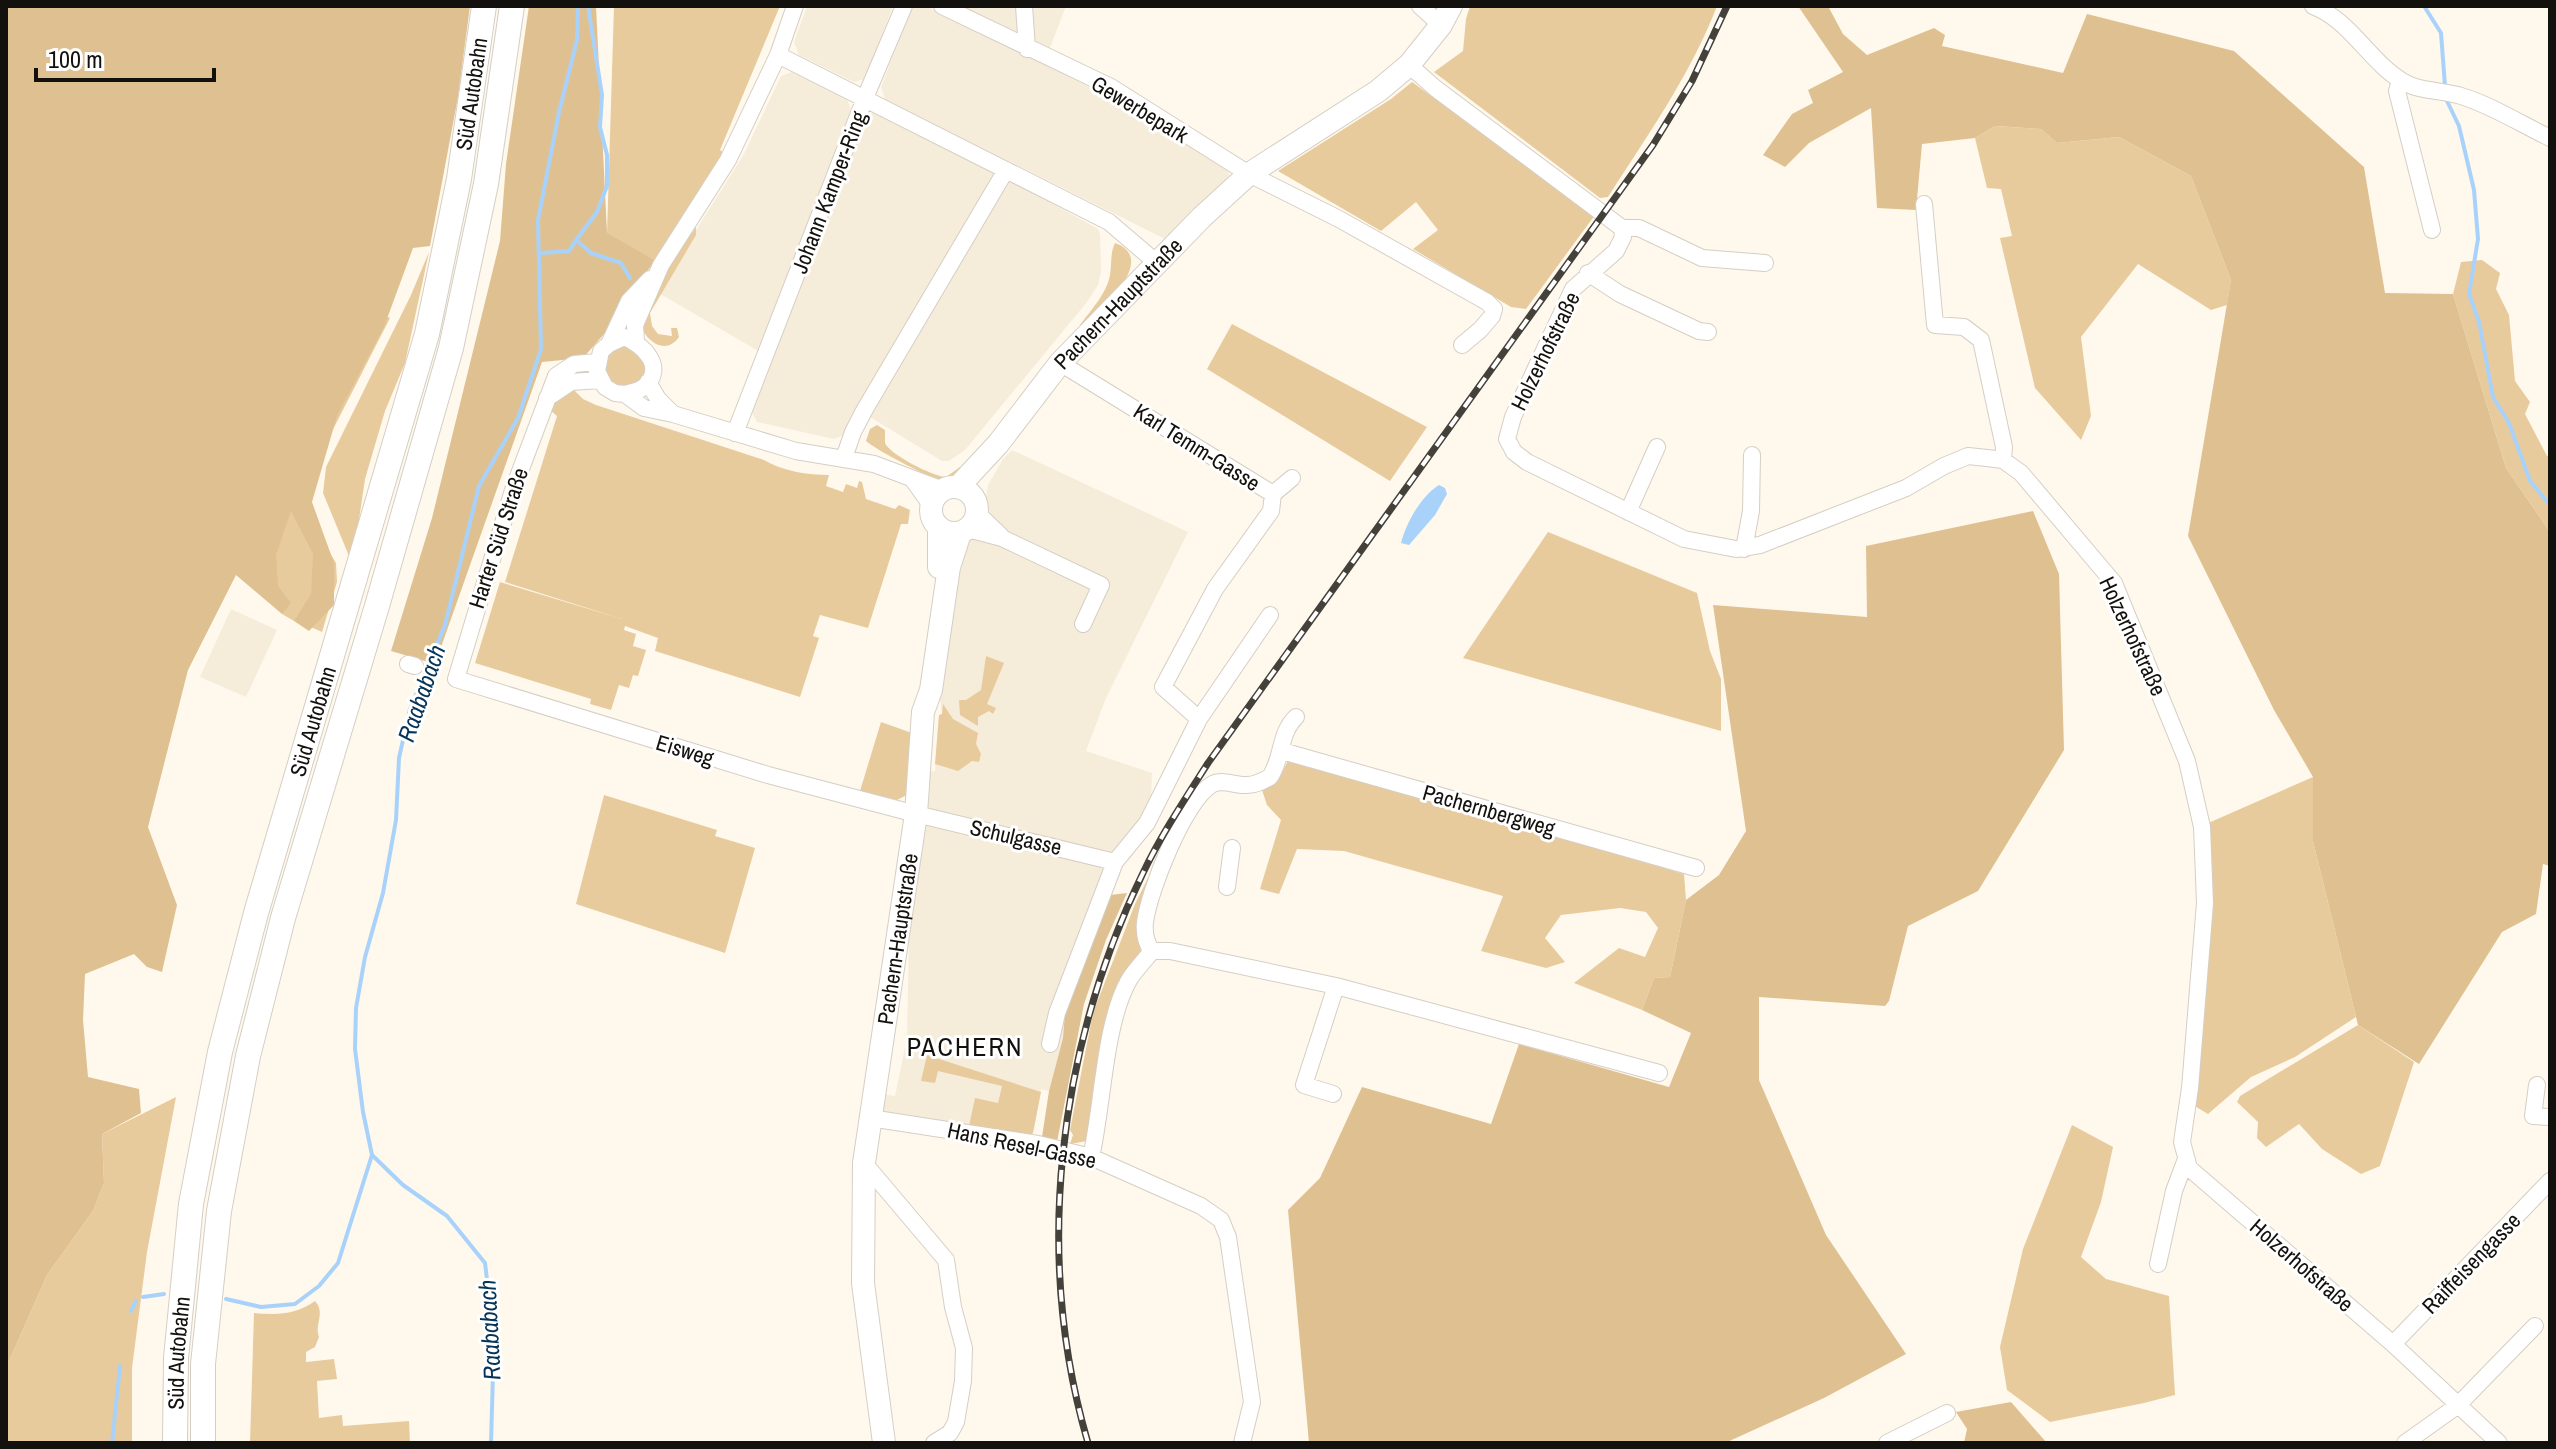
<svg xmlns="http://www.w3.org/2000/svg" width="2556" height="1449" viewBox="0 0 2556 1449" font-family="'Archivo Narrow',sans-serif">
	<style>
		.built { fill: #f6ecda }
		.green { fill: #e8cb9d }
		.forest { fill: #dfc191 }
		.water { fill: #a9d2fb }
		.lines { fill: none; stroke-linecap: round; stroke-linejoin: round }
		.stream { stroke: #a9d2fb; stroke-width: 4 }
		.minor-casing { stroke: #d5cec4; stroke-width: 18 }
		.major-casing { stroke: #d5cec4; stroke-width: 24 }
		.highway-casing { stroke: #d5cec4; stroke-width: 26 }
		.minor { stroke: #fff; stroke-width: 16 }
		.major { stroke: #fff; stroke-width: 22 }
		.highway { stroke: #fff; stroke-width: 24 }
		.rail-casing { stroke: #44413b; stroke-width: 7 }
		.rail { stroke: #fff; stroke-width: 4; stroke-dasharray: 12; stroke-linecap: butt }
		.labels { text-anchor: middle; dominant-baseline: central; stroke-width: 6; stroke-linejoin: round; paint-order: stroke }
		.street-label { font-size: 22px; fill: #13110d; stroke: #fff }
		.water-label { font-size: 24px; font-style: italic; fill: #053459; stroke: #fff }
		.quarter-label { font-size: 26px; letter-spacing: 2px; fill: #13110d; stroke: #fff }
	</style>
	<rect width="100%" height="100%" fill="#fff8ed"/>
	<!-- built -->
	<path class="built" d="M 807,6 L 893,6 L 865,79 L 854,82 L 799,55 L 794,42 Z
		M 917,6 L 926,6 L 1132,108 L 1227,167 L 1230,178 L 1165,239 L 885,99 L 881,87 L 911,9 Z
		M 942,6 L 1066,6 L 1048,53 Z
		M 792,72 L 847,99 L 852,112 L 760,352 L 657,292 L 744,154 L 781,76 Z
		M 875,112 L 997,174 L 844,435 L 834,439 L 757,422 L 751,411 L 864,116 Z
		M 1010,180 L 1098,229 L 1100,234 L 1101,272 L 1098,285 L 1087,302 L 965,450 L 949,461 L 942,461 L 870,417 Z
		M 1012,450 L 1188,532 L 1106,698 L 1086,751 L 1152,773 L 1150,826 L 1122,866 L 1065,1012 L 1063,1038 L 1049,1091 L 1041,1089 L 1033,1133 L 1028,1137 L 886,1113 L 879,1103 L 880,1094 L 895,1096 L 907,1038 L 909,936 L 928,772 L 935,771 L 939,715 L 942,714 L 938,683 L 963,545 L 992,517 L 985,502 L 988,485 L 1003,459 Z
		M 231,609 L 277,630 L 246,697 L 200,677 Z"/>
	<!-- green -->
	<path class="green" d="M 614,6 L 780,6 L 720,150 L 724,153 L 655,260 L 607,234 Z
		M 1470,6 L 1717,6 C 1691,74 1647,136 1608,197 L 1600,198 L 1434,72 L 1463,51 L 1466,19 Z
		M 1412,82 L 1595,215 L 1526,309 L 1511,307 L 1413,249 L 1438,230 L 1416,202 L 1381,231 L 1278,171 L 1391,99 Z
		M 1995,126 L 2041,129 L 2057,143 L 2119,137 L 2191,176 L 2231,280 L 2227,305 L 2211,310 L 2138,264 L 2081,337 L 2091,416 L 2081,440 L 2035,388 L 2000,238 L 2012,236 L 2001,189 L 1987,188 L 1975,138 Z
		M 696,227 L 696,235 L 650,313 L 652,326 L 658,334 L 672,336 L 671,328 L 677,328 L 679,337 C 667,355 647,343 641,326 L 655,287 Z
		M 1115,243 C 1159,259 1101,309 1084,327 L 1080,325 C 1091,310 1107,293 1110,275 C 1112,263 1110,253 1115,243 Z
		M 429,252 L 405,363 L 385,411 L 365,479 L 357,533 L 349,556 L 323,493 L 326,467 L 411,295 Z
		M 2482,260 L 2500,273 L 2496,289 L 2509,315 L 2515,381 L 2530,402 L 2525,414 L 2547,456 L 2550,456 L 2550,532 L 2506,468 L 2453,294 L 2461,262 Z
		M 364,305 L 390,318 L 324,447 L 310,501 L 326,546 L 336,563 L 337,582 L 322,632 L 295,620 L 294,621 L 282,614 L 283,611 L 256,559 Z
		M 1232,324 L 1427,427 L 1390,481 L 1207,369 Z
		M 622,343 L 646,358 C 646,387 628,396 605,377 L 604,356 Z
		M 569,385 L 583,399 L 596,405 L 764,460 C 782,471 808,475 829,475 L 826,486 L 843,492 L 846,484 L 857,488 L 859,481 L 862,482 L 866,499 L 895,509 L 899,505 L 910,510 L 908,524 L 901,524 L 868,628 L 820,615 L 813,636 L 819,638 L 800,697 L 655,651 L 658,638 L 625,626 L 624,630 L 636,634 L 633,646 L 646,650 L 638,676 L 633,675 L 629,688 L 619,685 L 611,710 L 590,704 L 591,699 L 475,663 L 500,582 L 622,619 L 505,582 L 557,416 L 550,410 L 553,400 Z
		M 877,425 L 885,430 C 885,432 885,441 885,443 C 889,454 934,477 946,477 L 960,467 L 964,469 C 957,476 952,480 941,480 C 931,479 873,448 866,441 L 870,429 Z
		M 1548,532 L 1697,593 L 1710,651 L 1721,679 L 1721,731 L 1463,658 Z
		M 986,656 L 1004,663 L 987,704 L 996,708 L 993,714 L 989,711 L 978,717 L 978,726 L 960,715 L 959,700 L 966,700 L 981,690 Z
		M 943,704 L 953,719 L 978,733 L 976,744 L 981,754 L 979,762 L 972,761 L 958,771 L 935,764 L 939,715 L 942,714 Z
		M 881,722 L 912,733 L 909,794 L 897,800 L 860,791 Z
		M 1290,757 L 1684,874 L 1686,900 L 1670,977 L 1654,978 L 1642,1010 L 1574,983 L 1619,948 L 1645,957 L 1658,928 L 1646,912 L 1620,908 L 1561,915 L 1545,938 L 1565,962 L 1546,968 L 1481,951 L 1503,896 L 1344,851 L 1297,849 L 1279,894 L 1260,889 L 1281,820 L 1267,805 L 1262,790 L 1278,780 Z
		M 2313,777 L 2313,841 L 2356,1017 L 2295,1057 L 2251,1077 L 2208,1114 L 2193,1105 L 2206,824 Z
		M 604,795 L 717,830 L 715,836 L 755,848 L 725,953 L 576,904 Z
		M 1175,824 L 1139,931 L 1141,954 L 1087,1141 L 1070,1144 L 1073,1135 L 1070,1130 L 1093,1013 L 1135,904 Z
		M 2358,1025 L 2414,1062 L 2380,1166 L 2361,1174 L 2322,1149 L 2299,1124 L 2266,1147 L 2257,1138 L 2258,1122 L 2237,1102 L 2240,1096 Z
		M 927,1055 L 1041,1092 L 1033,1133 L 1028,1137 L 969,1126 L 975,1098 L 998,1103 L 1002,1086 L 938,1071 L 935,1083 L 921,1081 Z
		M 176,1097 L 147,1252 L 132,1368 L 132,1443 L 6,1443 L 6,1368 L 47,1275 L 93,1211 L 104,1183 L 102,1134 Z
		M 2072,1125 L 2113,1147 L 2101,1202 L 2081,1257 L 2106,1279 L 2169,1296 L 2175,1395 L 2144,1403 L 2050,1422 L 2007,1390 L 2000,1347 L 2023,1249 Z
		M 315,1301 C 326,1313 314,1324 319,1337 L 315,1347 L 306,1352 L 306,1362 L 334,1359 L 337,1379 L 317,1381 L 319,1418 L 342,1415 L 343,1426 L 409,1421 L 410,1443 L 250,1443 L 254,1313 C 278,1315 295,1315 315,1301 Z"/>
	<!-- forest -->
	<path class="forest" d="M 6,6 L 470,6 L 458,97 L 430,246 L 413,248 L 384,327 L 337,416 L 312,502 L 334,563 L 334,605 L 309,631 L 294,621 L 311,594 L 313,554 L 291,511 L 276,555 L 278,586 L 291,603 L 282,614 L 236,575 L 188,670 L 148,827 L 177,905 L 162,972 L 147,967 L 134,954 L 85,974 L 83,1020 L 88,1077 L 139,1089 L 141,1113 L 102,1134 L 104,1183 L 93,1211 L 47,1275 L 6,1368 Z
		M 529,6 L 596,6 L 607,233 L 655,260 L 605,333 L 583,358 L 542,362 L 435,664 L 391,651 L 432,518 L 500,241 L 506,164 Z
		M 1798,6 L 1828,6 L 1843,34 L 1867,55 L 1934,28 L 1945,35 L 1942,46 L 2063,73 L 2087,14 L 2234,51 L 2364,167 L 2385,293 L 2453,294 L 2506,468 L 2550,532 L 2550,866 L 2543,864 L 2536,914 L 2502,932 L 2419,1064 L 2358,1025 L 2313,841 L 2313,777 L 2274,710 L 2188,536 L 2231,280 L 2191,176 L 2119,137 L 2057,143 L 2041,129 L 1995,126 L 1975,138 L 1922,144 L 1916,210 L 1877,208 L 1871,108 L 1809,143 L 1785,167 L 1763,155 L 1792,114 L 1813,103 L 1808,90 L 1843,72 Z
		M 2033,511 L 2059,574 L 2064,750 L 1978,891 L 1908,926 L 1889,1001 L 1885,1006 L 1759,997 L 1759,1080 L 1826,1235 L 1906,1354 L 1824,1398 L 1725,1443 L 1309,1443 L 1288,1210 L 1320,1178 L 1362,1087 L 1491,1124 L 1519,1044 L 1669,1087 L 1691,1033 L 1642,1010 L 1654,978 L 1670,977 L 1686,900 L 1719,875 L 1746,831 L 1713,605 L 1867,617 L 1866,546 Z
		M 1127,893 L 1106,940 L 1084,1004 L 1057,1142 L 1042,1137 L 1049,1091 L 1063,1038 L 1065,1012 L 1110,895 Z
		M 2011,1402 L 2047,1443 L 1964,1443 L 1967,1429 L 1956,1412 Z"/>
	<!-- water -->
	<path class="water" d="M 1439,485 L 1445,488 L 1447,494 L 1435,515 L 1409,545 L 1401,543 C 1406,523 1421,496 1439,485 Z"/>
	<g class="lines">
		<!-- stream -->
		<path class="stream" d="M 2424,6 L 2441,33 L 2445,86
			M 2447,101 L 2459,126 L 2474,190 L 2478,239 L 2469,294 L 2479,322 L 2493,397 L 2509,423 L 2530,481 L 2550,505
			M 576,240 L 597,212 L 607,186 L 607,155 L 600,127 L 602,95 L 588,6
			M 541,253 L 569,251 L 576,240 L 591,253 L 621,263 L 630,278
			M 143,1297 L 164,1294
			M 226,1299 L 261,1307 L 295,1304 L 319,1286 L 338,1263 L 372,1155
			M 131,1311 L 136,1301
			M 112,1443 L 120,1366
			M 491,1443 L 494,1338 L 485,1263 L 447,1216 L 403,1185 L 372,1155 L 363,1112 L 355,1049 L 356,1008 L 365,957 L 383,893 L 396,820 L 399,758 L 410,709 L 445,625 L 479,486 L 518,418 L 541,349 L 538,220 L 559,112 L 577,40 L 578,6"/>
		<defs>
			<path id="minor" d="M 942,6 L 1111,87 L 1249,174 L 1339,219 L 1487,302 L 1494,309 L 1492,316 L 1480,330 L 1462,345
				M 1024,6 L 1027,49
				M 1420,6 L 1441,25
				M 2313,6 C 2350,20 2369,61 2402,81 C 2419,92 2442,90 2461,96 C 2491,105 2521,124 2550,138
				M 778,55 L 1109,222 L 1157,263
				M 1409,65 L 1435,88 L 1622,228 L 1623,237 L 1616,251 L 1573,289 L 1513,417 L 1507,439 L 1514,452 L 1527,462 L 1684,539 L 1736,549 L 1760,545 L 1906,488 L 1944,466 L 1968,456 L 1987,458 L 2003,460 L 2021,473 L 2114,583 L 2187,761 L 2202,827 L 2205,903 L 2190,1088 L 2182,1142 L 2189,1168 L 2393,1344 L 2499,1443
				M 2400,80 L 2397,91 L 2432,230
				M 1924,204 L 1935,325 L 1964,327 L 1981,340 L 2004,447 L 2003,460
				M 1622,228 L 1639,228 L 1702,258 L 1765,263
				M 1588,273 L 1620,294 L 1699,331 L 1708,332
				M 636,342 L 635,325 L 661,265 L 728,160 L 778,55 L 795,6
				M 609,344 L 629,301 L 650,279
				M 597,362 L 574,364 L 556,376 L 513,490 L 456,679 L 768,775 L 916,814 L 1115,862 L 1147,823 L 1199,719 L 1270,615
				M 1060,363 L 1273,494 L 1271,511 L 1215,589 L 1163,687 L 1199,719
				M 648,382 L 658,399 L 673,414
				M 625,394 C 631,392 639,391 644,387 C 667,368 643,344 624,337 L 609,344 L 601,351 L 597,371 L 605,387 L 615,393 L 625,394 L 644,408 L 673,414 L 796,451 L 874,464 L 943,490
				M 547,398 L 571,382 L 600,380
				M 735,433 L 865,98 L 904,6
				M 844,458 L 853,432 L 865,409 L 1006,170
				M 913,480 L 931,505
				M 1273,494 L 1292,478
				M 1628,512 L 1657,447
				M 977,513 L 1001,536
				M 968,529 L 1002,538 L 1101,585 L 1083,624
				M 1744,549 L 1751,511 L 1752,455
				M 408,664 L 415,666
				M 1282,751 L 1696,868
				M 1227,887 L 1232,848
				M 1152,951 L 1170,951 L 1336,986 L 1659,1073
				M 1152,951 C 1146,943 1144,932 1145,922 C 1149,891 1184,802 1211,785 C 1222,778 1235,786 1247,785 C 1256,785 1263,781 1270,777 C 1283,758 1279,733 1296,717
				M 1050,1044 L 1057,1013 L 1115,862
				M 2537,1085 L 2533,1116 L 2550,1117
				M 1333,1094 L 1304,1085 L 1336,986
				M 870,1118 L 1038,1144 L 1091,1157 L 1201,1206 L 1221,1220 L 1228,1237 L 1252,1402 L 1242,1443
				M 1091,1157 C 1103,1106 1104,1024 1129,980 C 1135,970 1145,960 1152,951
				M 864,1163 L 946,1260 L 953,1307 L 964,1348 L 963,1381 L 956,1422 L 950,1433 L 934,1443
				M 2158,1264 L 2174,1191 L 2186,1159
				M 2393,1344 L 2550,1181
				M 1887,1443 L 1947,1413
				M 2405,1443 L 2457,1406 L 2535,1326"/>
			<g id="major">
				<circle cx="954" cy="510" r="23"/>
				<path id="s1" d="M 958,487 L 998,444 L 1060,363 L 1202,217 L 1249,174 L 1378,91 L 1409,65 L 1441,25 L 1451,6"/>
				<path d="M 939,567 L 939,528"/>
				<path id="s2" d="M 884,1443 L 863,1283 L 864,1163 L 916,814 L 923,712 L 931,690 L 949,567 L 960,533"/>
			</g>
			<g id="highway">
				<path id="s3" d="M 175,1443 L 176,1358 L 191,1204 L 220,1052 L 256,913 L 427,334 L 459,179 L 484,6"/>
				<path d="M 203,1443 L 203,1364 L 219,1211 L 248,1056 L 283,918 L 377,606 L 451,348 L 486,184 L 512,6"/>
			</g>
		</defs>
		<!-- minor casing -->
		<use href="#minor" class="minor-casing"/>
		<!-- major casing -->
		<use href="#major" class="major-casing"/>
		<!-- highway casing -->
		<use href="#highway" class="highway-casing"/>
		<!-- minor -->
		<use href="#minor" class="minor"/>
		<!-- major -->
		<use href="#major" class="major"/>
		<!-- highway -->
		<use href="#highway" class="highway"/>
		<defs>
			<path id="rail" d="M 1088,1443 C 1033,1255 1058,1048 1143,873 C 1161,835 1185,799 1208,763 L 1653,145 L 1692,81 L 1727,6"/>
		</defs>
		<!-- rail casing -->
		<use href="#rail" class="rail-casing"/>
		<!-- rail -->
		<use href="#rail" class="rail"/>
	</g>
	<g class="labels">
		<!-- street labels -->
		<g class="street-label">
			<text stroke="none"><textPath href="#s3" startOffset="1386">Süd Autobahn</textPath></text>
			<text transform="translate(1140 109) rotate(31)">Gewerbepark</text>
			<text transform="translate(829 192) rotate(-69)">Johann Kamper-Ring</text>
			<text stroke="none"><textPath href="#s1" startOffset="244">Pachern-Hauptstraße</textPath></text>
			<text transform="translate(1545 351) rotate(-64)">Holzerhofstraße</text>
			<text transform="translate(1197 447) rotate(32)">Karl Temm-Gasse</text>
			<text transform="translate(498 538) rotate(-72)">Harter Süd Straße</text>
			<text transform="translate(2133 636) rotate(65)">Holzerhofstraße</text>
			<text stroke="none"><textPath href="#s3" startOffset="738">Süd Autobahn</textPath></text>
			<text transform="translate(685 750) rotate(17)">Eisweg</text>
			<text transform="translate(1489 810) rotate(16)">Pachernbergweg</text>
			<text transform="translate(1016 837) rotate(13)">Schulgasse</text>
			<text stroke="none"><textPath href="#s2" startOffset="508">Pachern-Hauptstraße</textPath></text>
			<text transform="translate(1022 1145) rotate(12)">Hans Resel-Gasse</text>
			<text transform="translate(2471 1263) rotate(-46)">Raiffeisengasse</text>
			<text transform="translate(2302 1265) rotate(41)">Holzerhofstraße</text>
			<text stroke="none"><textPath href="#s3" startOffset="90">Süd Autobahn</textPath></text>
		</g>
		<!-- water labels -->
		<g class="water-label">
			<text transform="translate(421 693) rotate(-71)">Raababach</text>
			<text transform="translate(489 1330) rotate(-93)">Raababach</text>
		</g>
		<!-- quarter labels -->
		<g class="quarter-label">
			<text x="965" y="1046">PACHERN</text>
		</g>
	</g>
	<!-- border -->
	<rect width="2556" height="1449" fill="none" stroke="#13110d" stroke-width="16"/>
	<!-- scale -->
	<path d="M36 68v12h178v-12" fill="none" stroke="#13110d" stroke-width="4"/>
	<text x="48" y="68" font-size="24" fill="#13110d" stroke="#ffffff" stroke-width="6" paint-order="stroke">100 m</text>
</svg>
